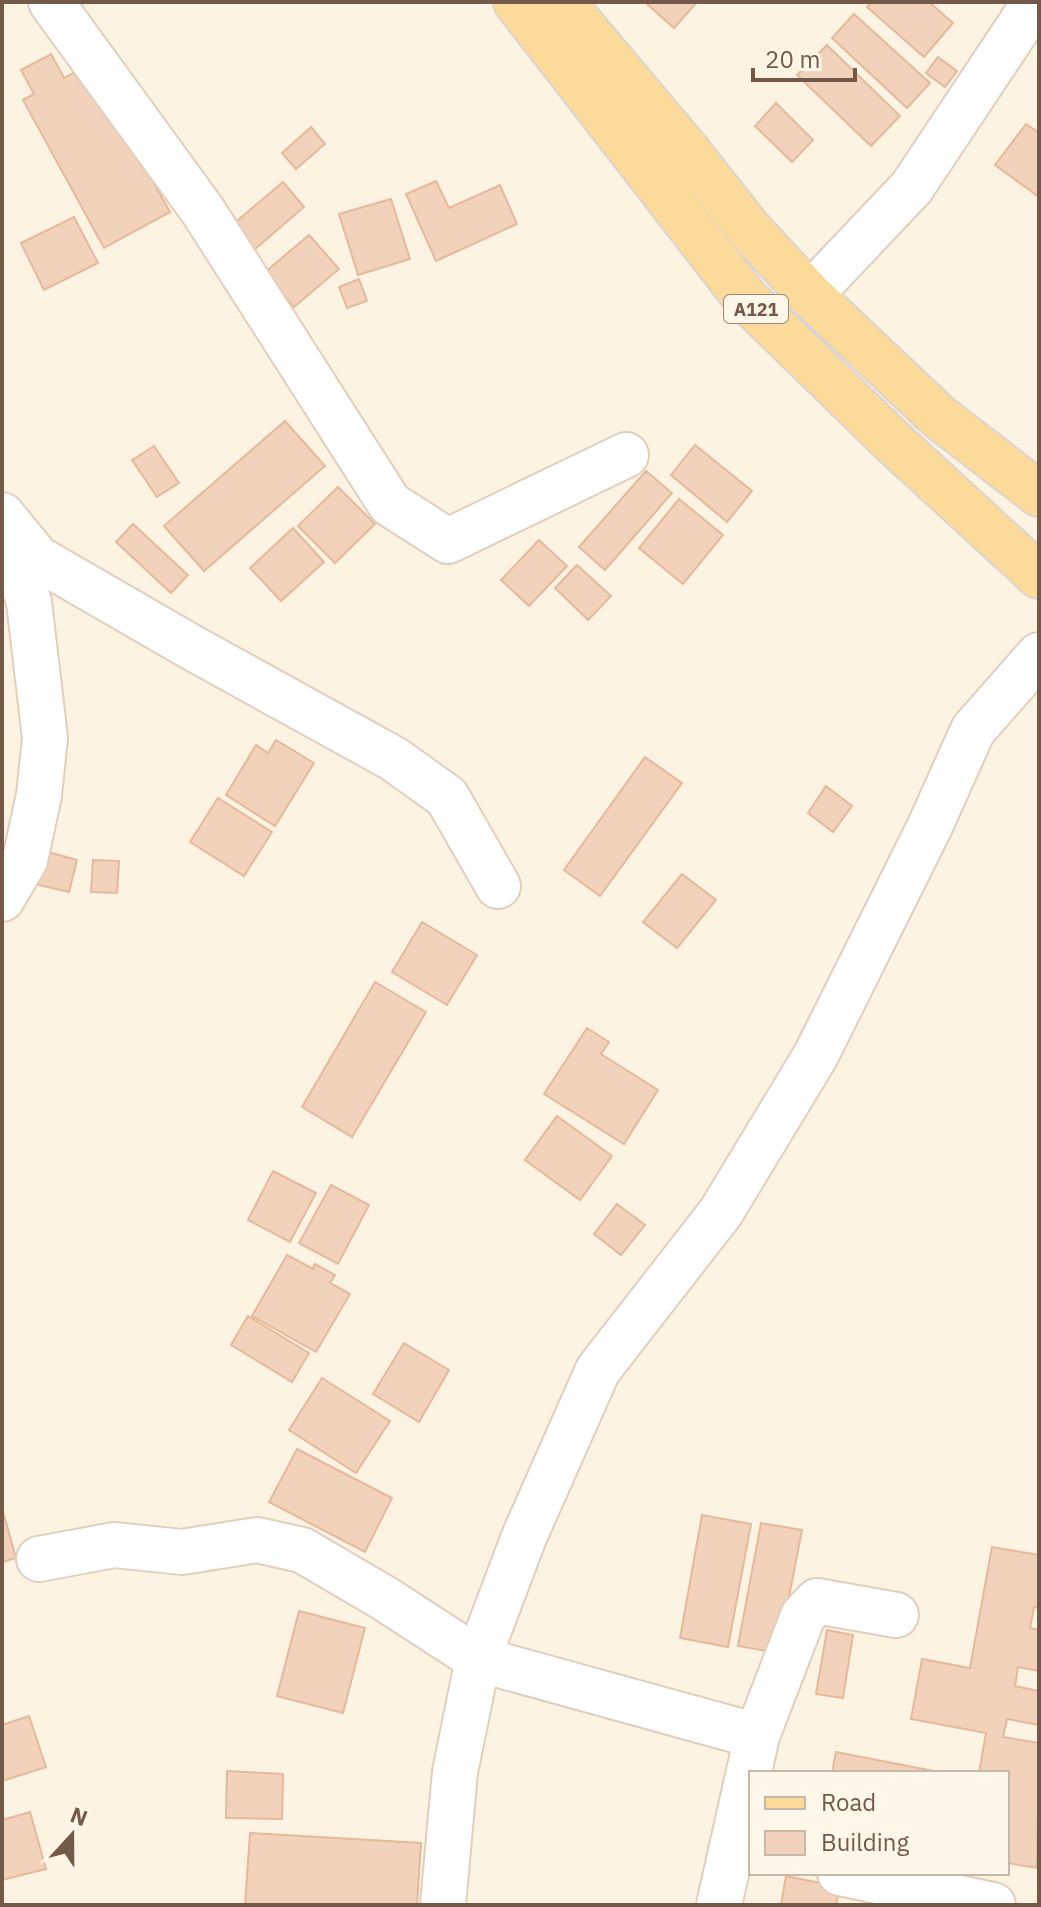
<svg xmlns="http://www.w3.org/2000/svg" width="1041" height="1907" viewBox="0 0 1041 1907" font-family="'IBM Plex Sans',sans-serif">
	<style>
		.building { fill: #f2d2ba; stroke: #e5b99a; stroke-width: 2 }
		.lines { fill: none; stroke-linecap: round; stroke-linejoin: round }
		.minor-casing { stroke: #e1cfbe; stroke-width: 48 }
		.major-casing { stroke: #dbd4cf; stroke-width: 48 }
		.minor { stroke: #fff; stroke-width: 44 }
		.major { stroke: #fcda9a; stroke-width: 44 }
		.labels { text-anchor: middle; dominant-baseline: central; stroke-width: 6; stroke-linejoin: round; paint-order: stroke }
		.shield { fill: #fff7e9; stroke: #9e8878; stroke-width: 2 }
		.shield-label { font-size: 18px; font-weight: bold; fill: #745948 }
	</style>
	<rect width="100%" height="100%" fill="#fcf3e2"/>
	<!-- building -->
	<path class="building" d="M 648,2 L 697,2 L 674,28 L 647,4 Z
		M 872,2 L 929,2 L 953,23 L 924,57 L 867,7 Z
		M 854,14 L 930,83 L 907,108 L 832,38 Z
		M 827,45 L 900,116 L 871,146 L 797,75 Z
		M 51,54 L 64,78 L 89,65 L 170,212 L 104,248 L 23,100 L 34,94 L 21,70 Z
		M 938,57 L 957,71 L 945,87 L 926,73 Z
		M 776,103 L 813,140 L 792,162 L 755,126 Z
		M 1026,124 L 1039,133 L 1039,197 L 995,165 Z
		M 311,127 L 325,144 L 296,169 L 282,153 Z
		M 436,181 L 449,208 L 500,185 L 517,224 L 436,261 L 406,194 Z
		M 283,182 L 304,207 L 247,256 L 225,231 Z
		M 391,199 L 410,259 L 358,275 L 339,214 Z
		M 74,217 L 98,263 L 44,290 L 21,243 Z
		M 309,235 L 339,269 L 294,307 L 264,273 Z
		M 359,279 L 367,301 L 347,308 L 339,287 Z
		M 285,421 L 325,466 L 204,571 L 164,526 Z
		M 695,445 L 752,491 L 727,522 L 671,475 Z
		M 154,446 L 179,483 L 157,497 L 132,460 Z
		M 646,471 L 672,493 L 605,570 L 579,547 Z
		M 338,487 L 375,524 L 335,563 L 298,526 Z
		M 679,499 L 723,535 L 683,584 L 639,548 Z
		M 133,524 L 188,575 L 171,593 L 116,542 Z
		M 293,528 L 324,562 L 281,601 L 250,568 Z
		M 539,540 L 567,566 L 529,606 L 501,580 Z
		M 577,565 L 611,596 L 588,620 L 555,588 Z
		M 276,740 L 314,763 L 275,826 L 226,795 L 256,745 L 268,753 Z
		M 645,757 L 682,783 L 600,896 L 564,870 Z
		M 826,786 L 852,806 L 833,832 L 808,813 Z
		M 218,798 L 272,832 L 244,876 L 190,842 Z
		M 44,851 L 77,860 L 69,892 L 35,884 Z
		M 93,860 L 119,861 L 117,893 L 91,892 Z
		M 682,874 L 716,900 L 677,948 L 643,922 Z
		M 422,922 L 477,955 L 447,1005 L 392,972 Z
		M 375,982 L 426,1012 L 352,1137 L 302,1107 Z
		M 587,1028 L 609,1042 L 601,1054 L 658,1090 L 624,1144 L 544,1094 Z
		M 557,1116 L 612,1156 L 580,1200 L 525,1160 Z
		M 273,1171 L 316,1193 L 290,1242 L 248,1220 Z
		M 331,1185 L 369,1205 L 338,1264 L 299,1243 Z
		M 617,1204 L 645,1225 L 621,1255 L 594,1234 Z
		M 287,1255 L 313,1269 L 315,1264 L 335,1275 L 330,1283 L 350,1294 L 316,1352 L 252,1316 Z
		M 248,1316 L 309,1353 L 292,1382 L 231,1345 Z
		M 404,1343 L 449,1370 L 419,1422 L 373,1394 Z
		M 322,1378 L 390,1421 L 356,1473 L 289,1430 Z
		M 297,1449 L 392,1498 L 365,1552 L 269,1502 Z
		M 2,1508 L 16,1558 L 2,1562 Z
		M 702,1515 L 751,1524 L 728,1647 L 680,1638 Z
		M 761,1523 L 802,1530 L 778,1653 L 738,1646 Z
		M 992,1547 L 1039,1555 L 1039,1608 L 1034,1607 L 1030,1628 L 1039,1630 L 1039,1671 L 1018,1667 L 1015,1686 L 1039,1691 L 1039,1725 L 1007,1719 L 1003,1737 L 1039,1743 L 1037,1868 L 1007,1863 L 1007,1773 L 979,1773 L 986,1733 L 911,1719 L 922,1659 L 970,1668 Z
		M 299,1611 L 365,1628 L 343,1713 L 277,1696 Z
		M 827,1630 L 853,1635 L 843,1698 L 816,1694 Z
		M 29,1716 L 46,1767 L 2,1781 L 2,1725 Z
		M 836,1752 L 944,1773 L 832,1773 Z
		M 227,1771 L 283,1774 L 282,1819 L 226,1818 Z
		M 30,1812 L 46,1869 L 2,1880 L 2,1820 Z
		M 250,1833 L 421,1843 L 417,1905 L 245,1905 Z
		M 786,1876 L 840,1887 L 836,1905 L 781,1905 Z"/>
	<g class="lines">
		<defs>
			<path id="minor" d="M 51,2 L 203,211 L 390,504 L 448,541 L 626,455
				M 810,295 L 912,187 L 1035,2
				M 2,515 L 37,558 L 191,647 L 394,759 L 447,797 L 498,886
				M 2,899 L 25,860 L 39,795 L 45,738 L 29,602 L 6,529
				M 39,1559 L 114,1545 L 182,1552 L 257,1540 L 302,1550 L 384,1598 L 478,1659 L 757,1736 L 719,1905
				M 757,1736 L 803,1616 L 817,1601 L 896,1615
				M 840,1873 L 993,1905
				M 443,1905 L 455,1772 L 478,1659 L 524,1537 L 598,1370 L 721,1212 L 816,1055 L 930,826 L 973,730 L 1039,655"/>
			<path id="major" d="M 516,2 L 747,300 L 894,443 L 1039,576
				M 562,2 L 685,148 L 749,229 L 810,295 L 938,416 L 1039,494"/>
		</defs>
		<!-- minor casing -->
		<use href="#minor" class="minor-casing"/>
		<!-- major casing -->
		<use href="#major" class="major-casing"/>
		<!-- minor -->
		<use href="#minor" class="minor"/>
		<!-- major -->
		<use href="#major" class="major"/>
	</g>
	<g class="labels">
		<!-- shield labels -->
		<rect class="shield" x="724" y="295" width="64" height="28" rx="6"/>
		<g class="shield-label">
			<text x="756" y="309">A121</text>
		</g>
	</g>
	<!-- border -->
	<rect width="1041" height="1907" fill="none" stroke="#745948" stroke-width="8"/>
	<!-- legend -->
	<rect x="749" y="1771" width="260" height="104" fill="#fff7e9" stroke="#c7b8a9" stroke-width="2"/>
	<rect x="765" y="1797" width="40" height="12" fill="#fcda9a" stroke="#c7b8a9" stroke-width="2"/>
	<text x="821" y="1811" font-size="24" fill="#745948">Road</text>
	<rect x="765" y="1831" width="40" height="24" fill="#f2d2ba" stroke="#c7b8a9" stroke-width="2"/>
	<text x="821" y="1851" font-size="24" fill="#745948">Building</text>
	<!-- north arrow -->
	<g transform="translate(72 1835) rotate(21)" stroke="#fff7e9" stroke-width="6" paint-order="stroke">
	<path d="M0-6L14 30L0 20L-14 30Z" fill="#745948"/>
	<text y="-12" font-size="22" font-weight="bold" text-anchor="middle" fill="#745948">N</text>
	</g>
	<!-- scale -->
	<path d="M753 68v12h102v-12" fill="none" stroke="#745948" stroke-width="4"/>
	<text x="765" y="68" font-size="24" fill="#745948" stroke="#fff7e9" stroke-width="6" paint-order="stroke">20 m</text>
</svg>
